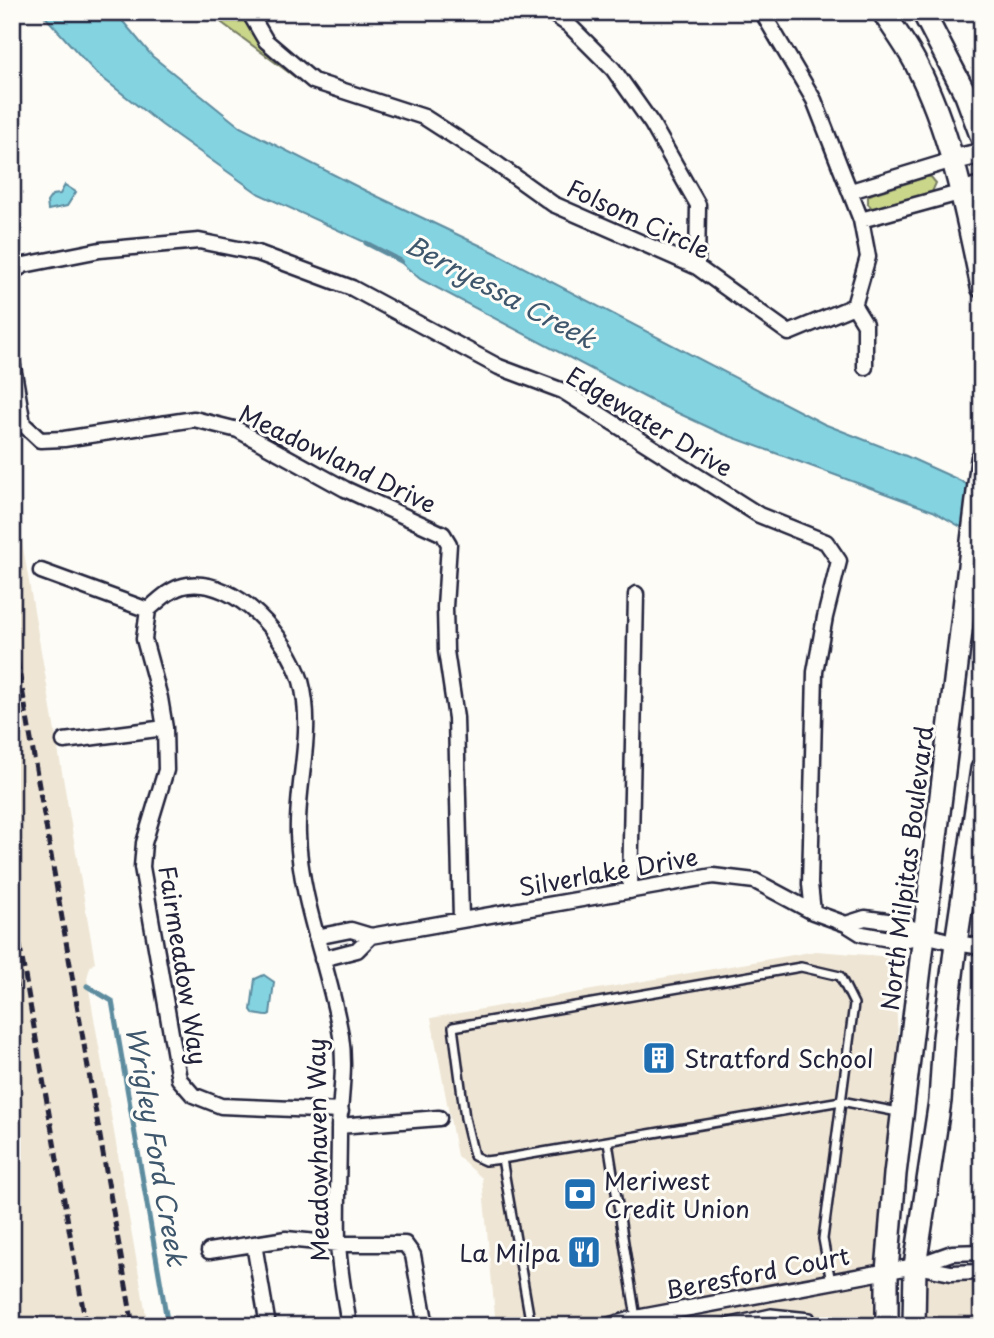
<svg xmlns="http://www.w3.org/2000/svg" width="994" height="1338" viewBox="0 0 994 1338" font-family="'Playpen Sans',sans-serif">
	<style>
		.built { fill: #eee5d4 }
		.green { fill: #cad68a; stroke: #767c62; stroke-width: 2 }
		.water { fill: #84d3e1; stroke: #5d8c9f; stroke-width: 2 }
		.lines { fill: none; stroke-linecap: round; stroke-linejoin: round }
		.stream { stroke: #5d8c9f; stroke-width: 5 }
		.service-casing { stroke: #22223b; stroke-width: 12 }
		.minor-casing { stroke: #22223b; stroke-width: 19 }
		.tertiary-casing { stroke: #22223b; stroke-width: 24 }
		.secondary-casing { stroke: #22223b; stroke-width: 26 }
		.service { stroke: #fdfcf7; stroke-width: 7 }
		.minor { stroke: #fdfcf7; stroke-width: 14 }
		.tertiary { stroke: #fdfcf7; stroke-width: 19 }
		.secondary { stroke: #fdfcf7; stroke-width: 21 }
		.rail { stroke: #22223b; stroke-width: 5; stroke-dasharray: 10 5; stroke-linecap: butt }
		.labels { text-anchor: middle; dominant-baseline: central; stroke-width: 6; stroke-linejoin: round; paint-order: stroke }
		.street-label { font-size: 24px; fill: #22223b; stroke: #fdfcf7 }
		.poi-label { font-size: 24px; fill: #22223b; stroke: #fdfcf7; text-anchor: start }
		.water-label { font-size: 26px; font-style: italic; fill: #3f576d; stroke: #fdfcf7 }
	</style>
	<rect width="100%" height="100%" fill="#fdfcf7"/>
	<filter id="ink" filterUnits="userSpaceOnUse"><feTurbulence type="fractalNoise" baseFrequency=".0143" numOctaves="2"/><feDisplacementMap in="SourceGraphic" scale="14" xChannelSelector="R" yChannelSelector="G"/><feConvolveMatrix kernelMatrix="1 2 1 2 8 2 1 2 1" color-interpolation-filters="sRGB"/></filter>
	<g filter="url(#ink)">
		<!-- built -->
		<path class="built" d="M 12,484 L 95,962 L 90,967 L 87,978 L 148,1326 L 12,1326 Z
			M 816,951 L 893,957 L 903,1113 L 887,1326 L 496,1326 L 482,1178 L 457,1156 L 431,1018 Z
			M 915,1266 L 982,1272 L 982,1326 L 914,1326 Z"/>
		<!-- green -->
		<path class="green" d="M 211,12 L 242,12 L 257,41 L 299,80 L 222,23 Z
			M 927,177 L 931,177 L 936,183 L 932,192 L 877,209 L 873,209 L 868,204 L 868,196 L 872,194 Z"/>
		<!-- water -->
		<path class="water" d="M 41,12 L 115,12 L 152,56 L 240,127 L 366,191 L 494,252 L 824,424 L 906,456 L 959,480 L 982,492 L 982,539 L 933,511 L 721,433 L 652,401 L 420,279 L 391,254 L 259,194 L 162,125 L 95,72 Z
			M 65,185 L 76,192 L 67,206 L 48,210 L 47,202 L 52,195 L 60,194 Z
			M 264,975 L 274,982 L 270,1014 L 266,1016 L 254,1014 L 251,1010 L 255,979 Z"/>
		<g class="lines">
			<!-- stream -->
			<path class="stream" d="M 366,243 L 401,261
				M 87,986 L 112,1001 L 168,1326"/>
			<defs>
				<path id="service" d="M 608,1142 L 636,1318
					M 502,1159 L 841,1101 L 898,1112
					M 664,1313 L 666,1326
					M 531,1326 L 502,1159 L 485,1161 L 474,1156 L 465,1118 L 453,1027 L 801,967 L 840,976 L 854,1004 L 823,1239 L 831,1282
					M 713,1326 L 771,1313 L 810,1317 L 811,1326"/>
				<path id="minor" d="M 249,12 L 266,41 L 313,81 L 424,117 L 497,164 L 553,204 L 697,267 L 789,333 L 854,306
					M 550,12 L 569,25 L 613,69 L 652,124 L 698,205 L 697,267
					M 762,12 L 814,100 L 861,220 L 868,257 L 854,306
					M 851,191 L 953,160
					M 861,220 L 963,192
					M 12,272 L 24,265 L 100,250 L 199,241 L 258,253 L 352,288 L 499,367 L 563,391 L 759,515 L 826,542 L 839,561 L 825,617 L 815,672 L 810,884 L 813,912
					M 854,306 L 865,324 L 865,367
					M 12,361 L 23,424 L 40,440 L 64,439 L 194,419 L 238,430 L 345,489 L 443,534 L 449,544 L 445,607 L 446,651 L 456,718 L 461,919
					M 41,571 L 148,610
					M 148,610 C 159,600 172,587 188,585 C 237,579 288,638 301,681 C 315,732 296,783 298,834 C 300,903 330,968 341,1036 C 346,1068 340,1098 339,1130 C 339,1167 337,1205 338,1242 C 339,1269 345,1298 349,1326
					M 148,610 L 144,639 L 160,698 L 165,728 L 166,770 L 144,843 L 142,867 L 179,1079 L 193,1095 L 221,1106 L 341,1111
					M 64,741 L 165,728
					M 630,891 L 636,594
					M 846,924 L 865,918 L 902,923 L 925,935 L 956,943 L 982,947
					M 316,937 L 351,930 L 371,936 L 713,876 L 755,881 L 813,912 L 846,924 L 862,934 L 900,941 L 925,935
					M 322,959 L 357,950 L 371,936
					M 339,1126 L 439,1118
					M 254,1244 L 268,1326
					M 209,1251 L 286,1239 L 338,1244 L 405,1244 L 413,1255 L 426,1326
					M 916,1266 L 951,1273 L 982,1272
					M 607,1326 L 636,1318 L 915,1266 L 952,1253 L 982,1252"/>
				<path id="tertiary" d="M 953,160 L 982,153
					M 963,192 L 982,186"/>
				<path id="secondary" d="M 883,12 C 894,29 906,45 915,62 C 951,132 966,210 982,287
					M 923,12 L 966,95 L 982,138
					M 887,1326 L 887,1271 L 895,1174 L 982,459
					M 914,1326 L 915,1266 L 940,1101 L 944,1038 L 956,943 L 982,769"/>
			</defs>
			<!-- service casing -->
			<use href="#service" class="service-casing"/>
			<!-- minor casing -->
			<use href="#minor" class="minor-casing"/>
			<!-- tertiary casing -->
			<use href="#tertiary" class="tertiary-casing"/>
			<!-- secondary casing -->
			<use href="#secondary" class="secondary-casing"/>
			<!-- service -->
			<use href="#service" class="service"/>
			<!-- minor -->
			<use href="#minor" class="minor"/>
			<!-- tertiary -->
			<use href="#tertiary" class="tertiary"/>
			<!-- secondary -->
			<use href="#secondary" class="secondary"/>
			<!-- rail -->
			<path class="rail" d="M 12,631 L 133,1326
				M 12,901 L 86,1326
				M 12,964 L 17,991"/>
		</g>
	</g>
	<!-- icons -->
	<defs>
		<symbol id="building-square" viewBox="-11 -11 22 22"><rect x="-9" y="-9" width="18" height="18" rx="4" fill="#1f6fb2" stroke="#fdfcf7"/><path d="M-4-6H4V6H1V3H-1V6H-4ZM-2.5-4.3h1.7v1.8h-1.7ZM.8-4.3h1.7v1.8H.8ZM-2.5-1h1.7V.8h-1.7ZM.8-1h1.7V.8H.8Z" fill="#fff"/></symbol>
		<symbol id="bank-square" viewBox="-11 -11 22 22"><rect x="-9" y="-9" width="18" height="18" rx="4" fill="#1f6fb2" stroke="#fdfcf7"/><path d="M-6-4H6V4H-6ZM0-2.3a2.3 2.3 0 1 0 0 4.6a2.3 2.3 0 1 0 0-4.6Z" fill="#fff"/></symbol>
		<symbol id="restaurant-square" viewBox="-11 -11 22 22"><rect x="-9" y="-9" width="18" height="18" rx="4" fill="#1f6fb2" stroke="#fdfcf7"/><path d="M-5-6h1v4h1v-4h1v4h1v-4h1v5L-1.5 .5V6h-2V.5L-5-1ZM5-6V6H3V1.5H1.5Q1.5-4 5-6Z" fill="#fff"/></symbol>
	</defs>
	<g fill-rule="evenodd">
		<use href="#building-square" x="640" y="1039" width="38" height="38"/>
		<use href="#bank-square" x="561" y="1175" width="38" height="38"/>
		<use href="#restaurant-square" x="565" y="1233" width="38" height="38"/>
	</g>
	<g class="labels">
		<!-- street labels -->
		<g class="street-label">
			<text transform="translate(639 218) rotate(25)">Folsom Circle</text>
			<text transform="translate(650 421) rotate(31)">Edgewater Drive</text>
			<text transform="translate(338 458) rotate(26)">Meadowland Drive</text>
			<text transform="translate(906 868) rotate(-83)">North Milpitas Boulevard</text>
			<text transform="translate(608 871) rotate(-10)">Silverlake Drive</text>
			<text transform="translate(184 965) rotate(81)">Fairmeadow Way</text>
			<text transform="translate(317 1150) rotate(-91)">Meadowhaven Way</text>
			<text transform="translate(757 1272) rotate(-11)">Beresford Court</text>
		</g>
		<!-- poi labels -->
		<g class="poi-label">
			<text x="684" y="1058">Stratford School</text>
			<text x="604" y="1180">Meriwest<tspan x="604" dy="28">Credit Union</tspan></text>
			<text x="560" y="1252" text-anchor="end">La Milpa</text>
		</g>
		<!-- water labels -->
		<g class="water-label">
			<text transform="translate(501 291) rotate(28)">Berryessa Creek</text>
			<text transform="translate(157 1146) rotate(80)">Wrigley Ford Creek</text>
		</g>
	</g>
	<!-- margin -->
	<rect width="994" height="1338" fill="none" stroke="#fdfcf7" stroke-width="42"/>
	<rect x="21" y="21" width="952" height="1296" fill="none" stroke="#22223b" stroke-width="2.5" filter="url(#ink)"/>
</svg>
